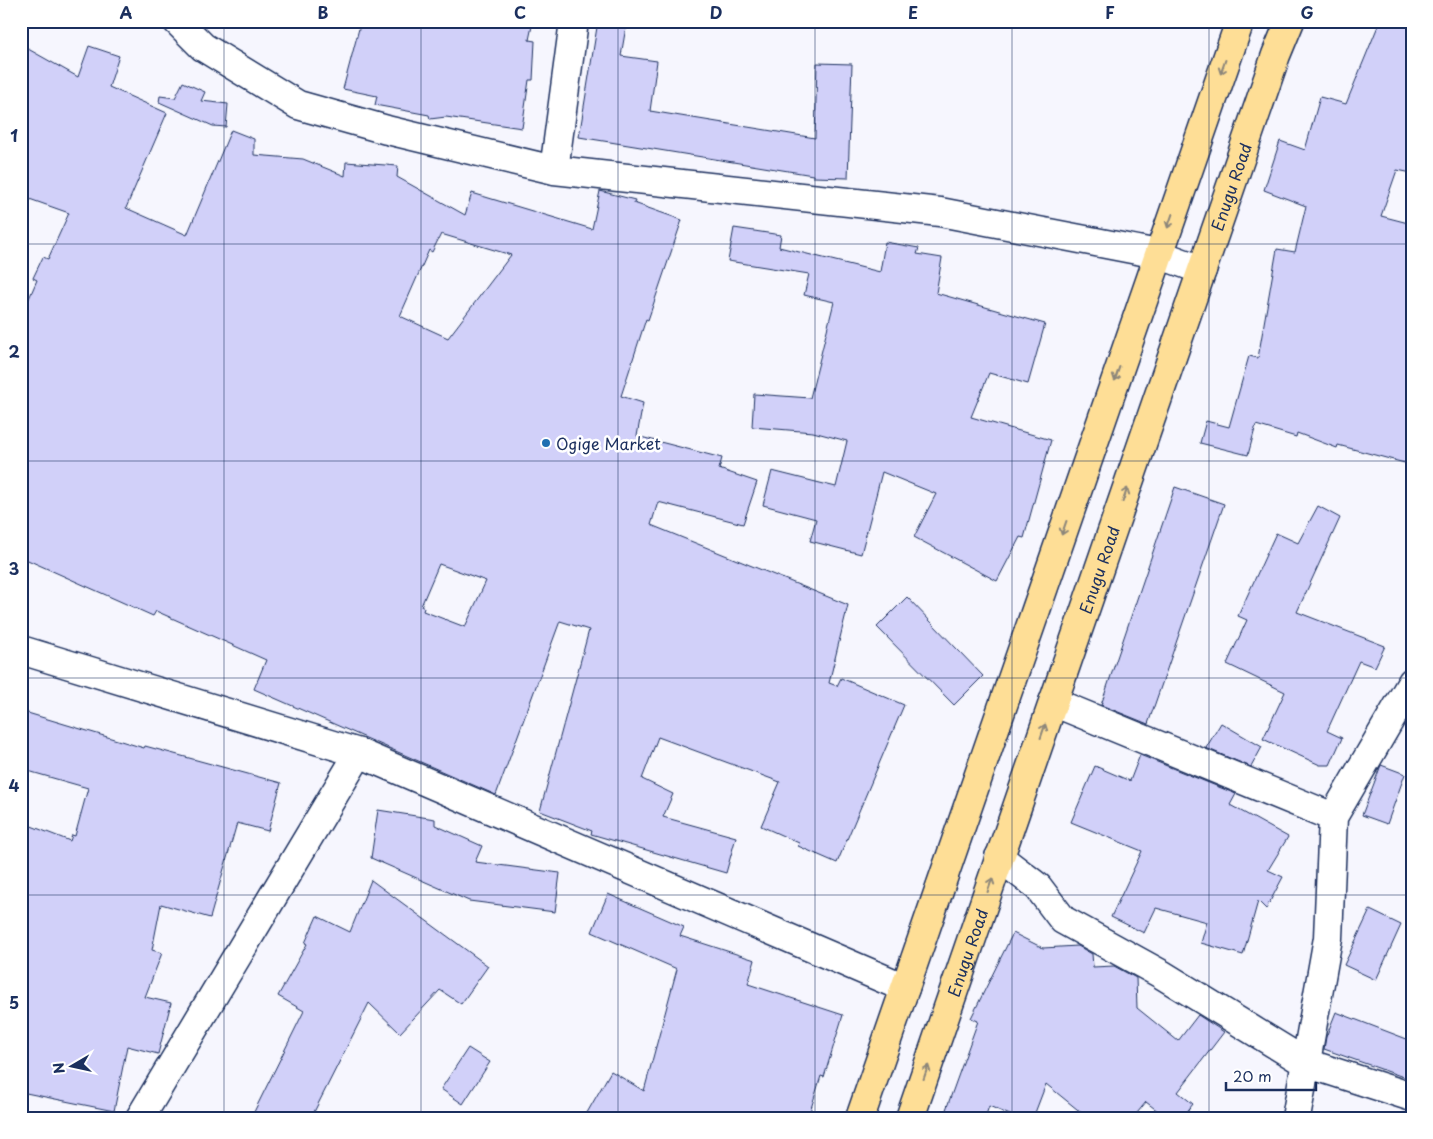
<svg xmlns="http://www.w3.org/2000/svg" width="1433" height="1139" viewBox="0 0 1433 1139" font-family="'Playpen Sans',sans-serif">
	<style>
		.building { fill: #d1d0f9; stroke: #1b2f5e; fill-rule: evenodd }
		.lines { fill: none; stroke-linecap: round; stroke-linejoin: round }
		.street-casing { stroke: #1b2f5e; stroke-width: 31 }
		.secondary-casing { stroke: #1b2f5e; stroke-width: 31 }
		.primary-casing { stroke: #1b2f5e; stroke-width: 31 }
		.street { stroke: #fff; stroke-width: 28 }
		.secondary { stroke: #fff; stroke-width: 28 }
		.primary { stroke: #fede96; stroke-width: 28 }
		.oneway { stroke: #8c867a }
		.grid { fill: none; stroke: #1b2f5e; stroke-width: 1; stroke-opacity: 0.55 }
		.poi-dot { fill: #1f6fb2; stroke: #fff; stroke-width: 2 }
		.labels { text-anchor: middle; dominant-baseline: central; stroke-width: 5; stroke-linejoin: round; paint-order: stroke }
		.street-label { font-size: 16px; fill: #1b2f5e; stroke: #fff }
		.poi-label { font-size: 16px; fill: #1b2f5e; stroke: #fff; text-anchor: start }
		.neatline { fill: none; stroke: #1b2f5e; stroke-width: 2 }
		.grid-label { font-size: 16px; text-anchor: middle; font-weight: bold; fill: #1b2f5e }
	</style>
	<rect width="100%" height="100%" fill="#f6f6fe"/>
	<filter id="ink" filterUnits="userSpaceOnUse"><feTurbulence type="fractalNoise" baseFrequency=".02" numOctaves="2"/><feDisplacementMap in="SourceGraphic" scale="10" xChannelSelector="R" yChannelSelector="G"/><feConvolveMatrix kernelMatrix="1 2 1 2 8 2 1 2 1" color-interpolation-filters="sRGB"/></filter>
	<g filter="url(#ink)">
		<!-- building -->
		<path class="building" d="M 361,21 L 533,21 L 529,40 L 535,41 L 533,80 L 529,80 L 522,128 L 446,117 L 430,119 L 429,115 L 375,105 L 377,96 L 343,89 Z
			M 598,21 L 627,21 L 621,56 L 657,61 L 650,111 L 815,138 L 817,63 L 852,64 L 848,178 L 813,177 L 813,175 L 579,137 Z
			M 1380,21 L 1412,21 L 1412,173 L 1397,170 L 1381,216 L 1412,224 L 1412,465 L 1338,445 L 1337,448 L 1297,433 L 1296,437 L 1256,425 L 1248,455 L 1200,443 L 1206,421 L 1229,427 L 1249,356 L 1258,358 L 1277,249 L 1295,252 L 1306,206 L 1264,190 L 1280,141 L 1305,150 L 1320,97 L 1346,104 Z
			M 21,45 L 78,77 L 89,46 L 119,56 L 109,87 L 167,113 L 126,208 L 187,235 L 231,130 L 254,139 L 254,155 L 303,159 L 345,176 L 346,162 L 398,166 L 397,177 L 465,215 L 472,193 L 592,229 L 600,191 L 635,200 L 634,203 L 682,220 L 648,320 L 646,319 L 621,396 L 643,403 L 637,436 L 722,458 L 719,469 L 757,482 L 743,524 L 658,502 L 651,525 L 848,605 L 829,683 L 837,686 L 841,678 L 904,705 L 837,863 L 798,846 L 799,843 L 761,826 L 780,782 L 658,737 L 642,779 L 673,794 L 663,817 L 736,837 L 726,873 L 591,834 L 592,831 L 540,811 L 589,630 L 560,621 L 496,795 L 254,689 L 266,660 L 156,611 L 153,616 L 21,557 L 21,317 L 37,280 L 33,278 L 43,257 L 48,259 L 69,213 L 21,196 ZM 441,234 L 511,255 L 448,338 L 400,316 L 429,250 L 432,252 ZM 439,564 L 486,581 L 465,627 L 423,611 L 424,608 L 421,606 Z
			M 183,82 L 205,92 L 201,101 L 228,104 L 226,127 L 213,126 L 159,102 L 160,96 L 175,98 Z
			M 734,228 L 781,235 L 779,247 L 880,272 L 885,242 L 919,248 L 917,254 L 942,258 L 936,293 L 1045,324 L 1028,384 L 989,373 L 971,417 L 1051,440 L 1024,538 L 1020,537 L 997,581 L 914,537 L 936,494 L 882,472 L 861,554 L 810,541 L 816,519 L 763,505 L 772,471 L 836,487 L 847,441 L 813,432 L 752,427 L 754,394 L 810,398 L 834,302 L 804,295 L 809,274 L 728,261 Z
			M 1175,487 L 1224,504 L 1148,724 L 1101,705 Z
			M 1318,506 L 1340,518 L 1297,612 L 1385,646 L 1375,667 L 1359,661 L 1327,731 L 1342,738 L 1330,765 L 1320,765 L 1263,739 L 1285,692 L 1227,664 L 1247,620 L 1238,616 L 1276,533 L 1298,543 Z
			M 907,597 L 983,676 L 954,705 L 877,627 Z
			M 21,711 L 144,748 L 145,746 L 281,783 L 268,831 L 237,823 L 210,918 L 161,904 L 152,950 L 162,953 L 145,997 L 171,1003 L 158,1054 L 127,1046 L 114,1111 L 21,1092 L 21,822 L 70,841 L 72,835 L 75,836 L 88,788 L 21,769 Z
			M 1221,723 L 1262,747 L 1251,767 L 1206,748 Z
			M 1140,755 L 1236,794 L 1230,805 L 1288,837 L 1268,870 L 1283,877 L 1266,909 L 1258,901 L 1243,955 L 1201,943 L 1207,922 L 1156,908 L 1144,933 L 1111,917 L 1142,851 L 1071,822 L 1095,766 L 1130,781 Z
			M 1381,765 L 1405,774 L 1387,824 L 1362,815 Z
			M 378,810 L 435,819 L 435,825 L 482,846 L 475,862 L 560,873 L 555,912 L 469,901 L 371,858 Z
			M 371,880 L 488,966 L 461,1004 L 440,990 L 400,1033 L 369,1003 L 311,1118 L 251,1118 L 304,1011 L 278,996 L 307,944 L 305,943 L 317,916 L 350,932 Z
			M 608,894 L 684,927 L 680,936 L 755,960 L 748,984 L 843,1015 L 824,1077 L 821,1076 L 808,1118 L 584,1118 L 611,1071 L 644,1091 L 677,969 L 592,932 Z
			M 1370,910 L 1401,925 L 1376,980 L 1344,965 Z
			M 1013,933 L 1043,948 L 1078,946 L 1092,954 L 1093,967 L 1114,966 L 1136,978 L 1137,1008 L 1178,1041 L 1198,1015 L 1224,1032 L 1178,1092 L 1193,1104 L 1182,1118 L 1167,1118 L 1146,1102 L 1133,1118 L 1088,1118 L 1046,1084 L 1033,1118 L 1017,1118 L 989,1106 L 985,1118 L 943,1118 L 978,1021 L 971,1018 Z
			M 1336,1012 L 1412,1041 L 1412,1080 L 1324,1049 L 1326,1037 Z
			M 468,1048 L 490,1062 L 463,1104 L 441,1089 Z"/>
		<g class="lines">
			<defs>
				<path id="street" d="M 177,21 L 203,47 L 298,105 L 387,130 L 554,170 L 940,212 L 1158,254 L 1202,270
					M 554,170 L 574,21
					M 1053,702 L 1333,817
					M 999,857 L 1038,887 L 1063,920 L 1161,974 L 1306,1063 L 1412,1097
					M 140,1118 L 359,753
					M 1296,1118 L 1328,938 L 1333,817 L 1412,682"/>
				<path id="secondary" d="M 21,650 L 359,753 L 905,988"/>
				<g id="primary">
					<path d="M 860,1118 L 1240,21"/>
					<path id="s1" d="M 910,1118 L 1276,55 L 1290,21"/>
				</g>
			</defs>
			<!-- street casing -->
			<use href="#street" class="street-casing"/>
			<!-- secondary casing -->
			<use href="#secondary" class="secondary-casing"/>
			<!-- primary casing -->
			<use href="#primary" class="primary-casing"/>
			<!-- street -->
			<use href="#street" class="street"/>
			<!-- secondary -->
			<use href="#secondary" class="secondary"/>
			<!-- primary -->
			<use href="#primary" class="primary"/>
		</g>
		<!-- one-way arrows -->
		<defs><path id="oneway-shaft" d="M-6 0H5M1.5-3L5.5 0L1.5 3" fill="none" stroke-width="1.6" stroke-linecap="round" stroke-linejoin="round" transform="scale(1.25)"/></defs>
		<g class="oneway">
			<use href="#oneway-shaft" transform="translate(1223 67) rotate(109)"/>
			<use href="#oneway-shaft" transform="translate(1170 221) rotate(109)"/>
			<use href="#oneway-shaft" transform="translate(1117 374) rotate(109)"/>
			<use href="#oneway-shaft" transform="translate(1125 495) rotate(-71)"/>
			<use href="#oneway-shaft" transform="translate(1064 528) rotate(109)"/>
			<use href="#oneway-shaft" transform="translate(1043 731) rotate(-71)"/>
			<use href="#oneway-shaft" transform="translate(990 885) rotate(-71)"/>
			<use href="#oneway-shaft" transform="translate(926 1072) rotate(-71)"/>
		</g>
	</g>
	<!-- grid -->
	<path class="grid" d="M 224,21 L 224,1118M 421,21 L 421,1118M 618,21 L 618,1118M 815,21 L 815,1118M 1012,21 L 1012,1118M 1209,21 L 1209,1118M 21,244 L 1412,244M 21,461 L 1412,461M 21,678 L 1412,678M 21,895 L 1412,895"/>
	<!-- markers -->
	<circle class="poi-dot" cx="546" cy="443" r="5"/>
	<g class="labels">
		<!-- street labels -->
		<g class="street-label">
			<text stroke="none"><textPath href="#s1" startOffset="985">Enugu Road</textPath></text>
			<text stroke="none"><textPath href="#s1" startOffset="580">Enugu Road</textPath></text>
			<text stroke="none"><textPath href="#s1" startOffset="175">Enugu Road</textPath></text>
		</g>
		<!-- poi labels -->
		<g class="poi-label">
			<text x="556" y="443">Ogige Market</text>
		</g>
	</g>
	<!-- margin -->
	<rect width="1433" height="1139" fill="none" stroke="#fff" stroke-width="55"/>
	<!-- north arrow -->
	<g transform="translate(72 1066) rotate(261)" stroke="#ffffff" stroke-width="4" paint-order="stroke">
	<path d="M0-4L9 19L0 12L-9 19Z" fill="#1b2f5e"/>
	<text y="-8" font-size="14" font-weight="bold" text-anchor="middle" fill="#1b2f5e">N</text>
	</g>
	<!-- scale -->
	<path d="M1226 1082v8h90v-8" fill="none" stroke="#1b2f5e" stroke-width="2.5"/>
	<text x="1233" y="1082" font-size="15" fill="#1b2f5e" stroke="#ffffff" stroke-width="4" paint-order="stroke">20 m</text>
	<rect x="28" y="28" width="1378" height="1084" class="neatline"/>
	<g class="grid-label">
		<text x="126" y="19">A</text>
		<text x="323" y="19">B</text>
		<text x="520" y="19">C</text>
		<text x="716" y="19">D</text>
		<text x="913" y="19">E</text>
		<text x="1110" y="19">F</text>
		<text x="1307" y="19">G</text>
		<text x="14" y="142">1</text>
		<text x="14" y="358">2</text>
		<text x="14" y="575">3</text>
		<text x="14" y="792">4</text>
		<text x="14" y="1009">5</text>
	</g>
</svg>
